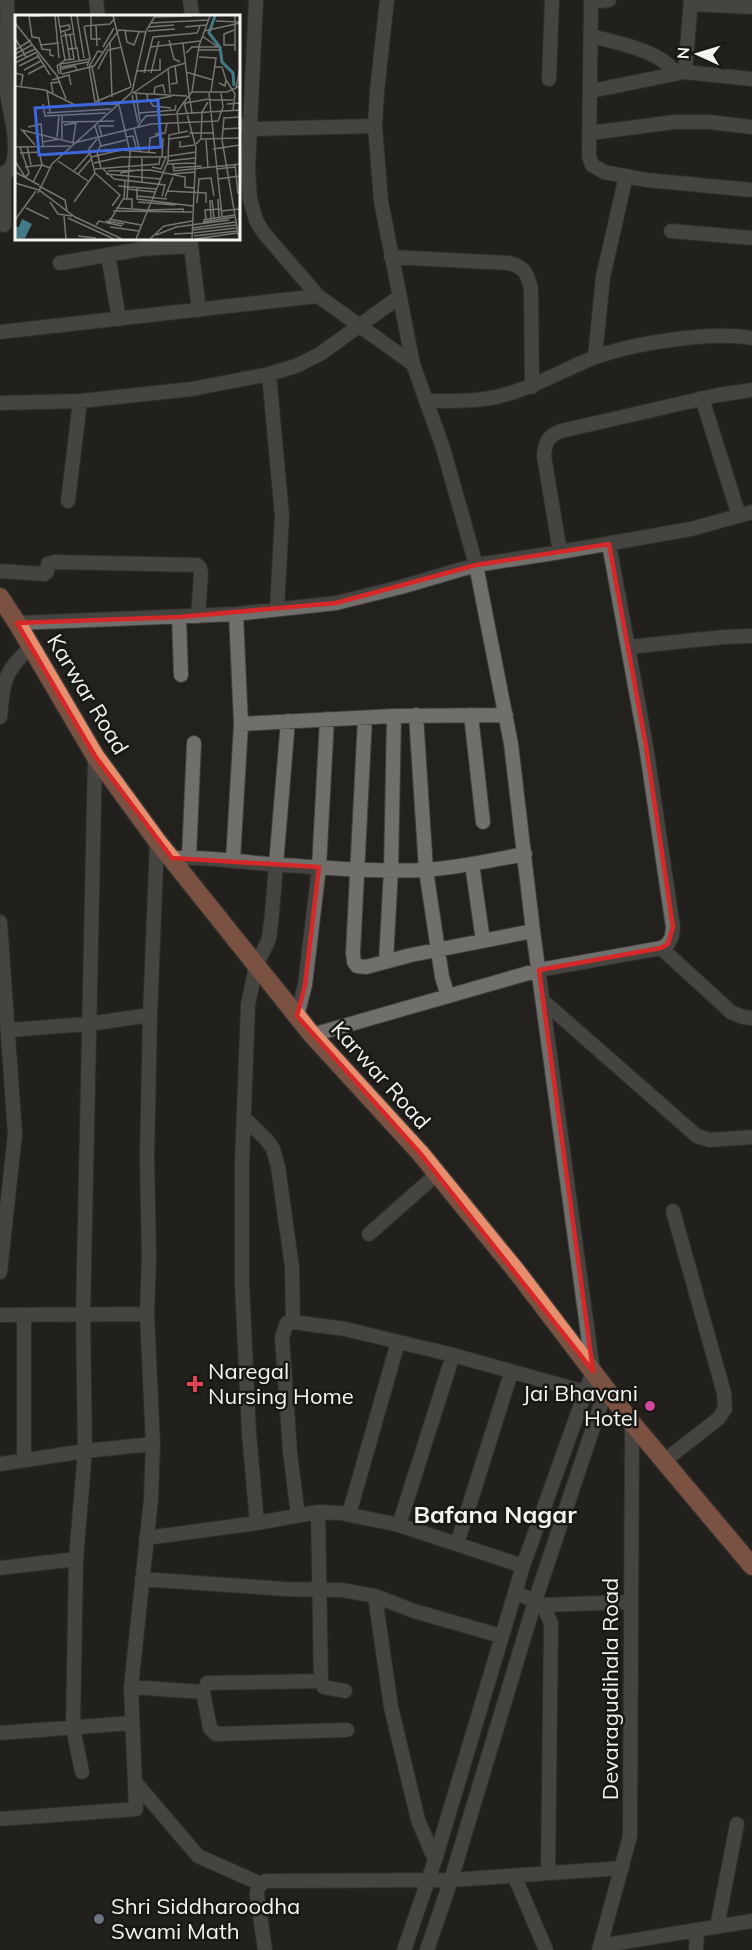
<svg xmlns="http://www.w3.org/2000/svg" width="752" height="1950" viewBox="0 0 752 1950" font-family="Mulish,sans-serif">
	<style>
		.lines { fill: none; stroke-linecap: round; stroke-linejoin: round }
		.minor-casing { stroke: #3e3d3b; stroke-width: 16 }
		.highway-casing { stroke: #3e3d3b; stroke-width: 21 }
		.minor { stroke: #706f6c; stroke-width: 14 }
		.highway { stroke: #e68e6e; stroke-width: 18 }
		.marked { fill: none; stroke: #d62828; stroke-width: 4.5; stroke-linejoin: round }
		.health-dot { fill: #e0444e; stroke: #181815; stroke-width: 2 }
		.hotel-dot { fill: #d1479c; stroke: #181815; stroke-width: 2 }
		.worship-dot { fill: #6b7280; stroke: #181815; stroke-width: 2 }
		.labels { text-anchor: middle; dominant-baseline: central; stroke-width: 5; stroke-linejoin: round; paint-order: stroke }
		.street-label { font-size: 22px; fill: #f4f3f1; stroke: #181815 }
		.poi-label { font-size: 22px; fill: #f4f3f1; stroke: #181815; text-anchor: start }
		.neighbourhood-label { font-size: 24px; font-weight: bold; fill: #f4f3f1; stroke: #181815 }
		.inset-river { fill: none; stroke: #437a87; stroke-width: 3 }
		.inset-road { fill: none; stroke: #767572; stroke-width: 1.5 }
		.view { fill: #3d67dc; fill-opacity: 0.15; stroke: #3d67dc; stroke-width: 3 }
		.inset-edge { fill: none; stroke: #f4f3f1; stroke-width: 3 }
	</style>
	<rect width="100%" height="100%" fill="#22211e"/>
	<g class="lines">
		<defs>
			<path id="minor" d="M 96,0 L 98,16
				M 190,0 L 192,16
				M 256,0 L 248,170 L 250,199 L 256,220 L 263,232 L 318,296 L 413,364
				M 387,0 L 377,91 L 375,126 L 381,201 L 413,364 L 443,448 L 476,565 L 511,744 L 533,931 L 593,1371 L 523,1566 L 435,1860 L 404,1950
				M 591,0 L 589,156 L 592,165 L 604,172 L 647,180 L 752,190
				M 591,2 L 609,0
				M 691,4 L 752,7
				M 591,36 C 614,42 663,51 675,73
				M 685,72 L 691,0
				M 549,79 L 552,0
				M 591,91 L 685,72 L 752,79
				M 238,124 L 249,129 L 375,126
				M 590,133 L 675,122 L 708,122 L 752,127
				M 0,174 C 9,173 13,167 14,159 C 18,134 8,109 6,84 C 4,56 9,28 7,0
				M 4,174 L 4,225
				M 671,231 L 752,238
				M 190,238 L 199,310
				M 108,255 L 119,319
				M 391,257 L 508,263 C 525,266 528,275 531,290 L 532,387
				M 60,263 L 142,249 L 190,246
				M 0,332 L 318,296
				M 595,357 L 603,277 L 626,176
				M 269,374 L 282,516 L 277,609
				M 702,398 L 739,516
				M 426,401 C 451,401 479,402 504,395 C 535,387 563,370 593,358 C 633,343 710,331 752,338
				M 0,403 L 80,401 L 192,389 L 269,374 L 296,366 L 320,354 L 399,297
				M 68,501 L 80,401
				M 560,552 L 544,456 C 545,442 548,436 561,431 L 718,395 L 752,390
				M 0,571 L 44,574 L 47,572 L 48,564 L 55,562 L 197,565 L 200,568 L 201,574 L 198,616
				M 179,617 L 181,675
				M 17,623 L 236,614 L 336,603 L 401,587 L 476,565 L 560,552 L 691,529 L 752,512
				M 628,647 L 724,637 L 752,636
				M 416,715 L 426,870 L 442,977 L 448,996
				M 471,715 L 483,822
				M 0,717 C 3,682 4,671 31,647
				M 365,718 L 353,953 L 354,962 L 357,966 L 366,967 L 411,955 L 533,931
				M 241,724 L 394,716 L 506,715
				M 189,857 L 194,743
				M 172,858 C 209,856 245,863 282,865 C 329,868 377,872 425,870 C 458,868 492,860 525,854
				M 233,860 L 241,724 L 236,614
				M 472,864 L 483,941
				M 0,922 L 15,1134 L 0,1272
				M 661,948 L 731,1012 L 743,1017 L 752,1018
				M 386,961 L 391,870 L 394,716
				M 543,1001 L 697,1136 L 710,1140 L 752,1137
				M 297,1016 L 305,985 L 319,867 L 327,719
				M 9,1030 L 88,1024 L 150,1015
				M 312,1035 L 539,970 L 661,948 L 668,944 L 672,936 L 673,927 L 646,746 L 609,544
				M 244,1118 L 266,1139 L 273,1149 L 278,1167 L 292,1267 L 293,1322
				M 369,1234 L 437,1174
				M 0,1315 L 147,1314
				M 24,1315 L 24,1459
				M 664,1461 L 718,1419 L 725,1409 L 724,1393 L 673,1211
				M 0,1464 L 85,1451 L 153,1444
				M 318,1512 L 321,1681 L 324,1687 L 345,1691
				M 349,1514 L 398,1342
				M 298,1516 L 290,1452 L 282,1337 L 287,1323 L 293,1322 L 345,1329 L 453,1355 L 585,1392
				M 257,1523 L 249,1433 L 242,1284 L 242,1164 L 248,1005 L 256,966 L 269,939 L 272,913 L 288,721
				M 399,1525 L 453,1355
				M 146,1538 L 257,1523 L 318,1512 L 341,1513 L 399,1525 L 523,1566
				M 457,1544 L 511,1373
				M 0,1568 L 76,1559
				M 142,1579 L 285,1589 L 342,1590 L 375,1596 L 414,1611 L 501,1636
				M 515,1592 L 543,1605 L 551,1623 L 548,1873
				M 375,1596 L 391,1707 L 418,1820 L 435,1860
				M 543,1605 L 631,1602
				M 207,1683 L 321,1681
				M 131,1687 L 203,1692 L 210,1728 L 216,1734 L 347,1730
				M 0,1733 L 131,1723
				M 82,1772 L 73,1728 L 76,1559 L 85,1451 L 83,1315 L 95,756
				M 135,1782 L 198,1856 L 261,1884
				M 0,1819 L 136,1809 L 131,1687 L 151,1499 L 153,1444 L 147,1314 L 149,1257 L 147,1157 L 150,1015 L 157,841
				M 514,1875 L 546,1950
				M 717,1927 L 737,1824
				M 600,1946 L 752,1921
				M 265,1950 L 257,1895 C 257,1888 259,1885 266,1881 L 451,1880 L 622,1868
				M 427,1950 L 451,1880 L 535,1601 L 606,1389
				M 599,1950 L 630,1836 L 632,1423
				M 696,1950 L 697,1930"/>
			<path id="highway" d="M 0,597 L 17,623 L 95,756 L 157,841 L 312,1035 L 420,1153 L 517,1272 L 632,1423 L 752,1566"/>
		</defs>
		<!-- minor casing -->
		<use href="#minor" class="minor-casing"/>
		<!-- highway casing -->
		<use href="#highway" class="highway-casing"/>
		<!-- minor -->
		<use href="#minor" class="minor"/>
		<!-- highway -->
		<use href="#highway" class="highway"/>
	</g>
	<!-- marked area -->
	<path d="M0 0H752V1950H0ZM 609,544 L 646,746 L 673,927 L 668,944 L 661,948 L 539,970 L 593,1371 L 420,1153 L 297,1016 L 305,985 L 319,867 L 172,858 L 95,756 L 17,623 L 179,617 L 336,603 L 476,565 Z" fill="#22211e" fill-opacity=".55" fill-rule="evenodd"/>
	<path class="marked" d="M 609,544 L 646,746 L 673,927 L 668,944 L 661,948 L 539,970 L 593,1371 L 420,1153 L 297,1016 L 305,985 L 319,867 L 172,858 L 95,756 L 17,623 L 179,617 L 336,603 L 476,565 Z"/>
	<!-- markers -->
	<path class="health-dot" d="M192 1375h6v6h6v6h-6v6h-6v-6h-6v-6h6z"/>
	<circle class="hotel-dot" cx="650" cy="1406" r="6"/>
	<circle class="worship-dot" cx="99" cy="1919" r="6"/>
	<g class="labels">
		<!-- street labels -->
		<g class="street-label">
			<text transform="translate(88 694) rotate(59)">Karwar Road</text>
			<text transform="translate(381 1075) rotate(48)">Karwar Road</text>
			<text transform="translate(610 1689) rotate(-90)">Devaragudihala Road</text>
		</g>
		<!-- poi labels -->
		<g class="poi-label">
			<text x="208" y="1371">Naregal<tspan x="208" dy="25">Nursing Home</tspan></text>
			<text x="638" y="1393" text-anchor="end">Jai Bhavani<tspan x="638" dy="25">Hotel</tspan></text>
			<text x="111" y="1906">Shri Siddharoodha<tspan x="111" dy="25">Swami Math</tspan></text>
		</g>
		<!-- neighbourhood labels -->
		<g class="neighbourhood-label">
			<text x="495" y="1514">Bafana Nagar</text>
		</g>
	</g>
	<!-- overview -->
	<g transform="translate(15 15)">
		<rect width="225" height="225" fill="#22211e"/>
		<path d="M 7,204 L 17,209 L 10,223 L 0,224 L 0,212 L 4,212 Z" fill="#437a87"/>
		<path class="inset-river" d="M 200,1 L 194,18 L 205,32 L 207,47 L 218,58 L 219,71"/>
		<path class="inset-road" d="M 26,1 L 14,1 L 17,22 L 24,23 L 27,34 L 35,35 L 35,40 L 39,41M 40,1 L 44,43M 43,1 L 46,19M 56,1 L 61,33M 62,1 L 69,43M 76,1 L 76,24 L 86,24M 98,1 L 116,71M 140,2 L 177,1M 201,6 L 225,7M 0,8 L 42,61 L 51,84M 135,8 L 194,5M 81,10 L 82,31M 69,11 L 75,44 L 72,51M 70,11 L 95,9 L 100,3M 44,12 L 54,10 L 55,14 L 46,17M 134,12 L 159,10M 170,12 L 191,10M 219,15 L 209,19 L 209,30 L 219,30M 110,16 L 112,27 L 119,30 L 124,17M 133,16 L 160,14M 189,16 L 225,8M 50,17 L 55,45M 0,23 L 11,42M 154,25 L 159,44 L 165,47M 168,28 L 174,79M 25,30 L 44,28M 88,32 L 99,13M 135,32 L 185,26M 53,34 L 62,33 L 64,45M 0,35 L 16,25M 184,35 L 205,35M 220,36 L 220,1M 171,38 L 177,32 L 203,32 L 187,21M 0,39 L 17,30M 22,39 L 35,60M 184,42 L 201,43 L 196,77M 1,43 L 20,34M 50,45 L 59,44 L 55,20M 0,48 L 22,37M 4,51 L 24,41M 46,52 L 73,47M 77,52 L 84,88M 200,52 L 207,52 L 211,65 L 210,71 L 204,68M 153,53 L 155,78M 46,54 L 60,51 L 62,55M 83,54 L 93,35 L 107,32M 9,55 L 26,46M 122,56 L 145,55 L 145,44M 171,57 L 198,65M 0,58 L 8,60 L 6,71M 129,58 L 138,22 L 182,18 L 185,11M 136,58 L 144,26M 13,59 L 30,50M 44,59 L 42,51 L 50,45 L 46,21 L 58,19M 46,59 L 45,49 L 75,44M 47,59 L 79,51 L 95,27M 37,65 L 54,60 L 56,70M 211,65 L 220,79 L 218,95M 156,69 L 162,68 L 160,51M 0,71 L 30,75 L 60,90 L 102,89M 221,73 L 225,53M 32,75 L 35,97M 177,77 L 184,31 L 195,1M 38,78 L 36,68 L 46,67M 118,78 L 156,52 L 171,48M 118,78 L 172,81M 194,78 L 207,201M 121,79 L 125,106M 132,79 L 133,86 L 157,81M 139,79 L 140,72 L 148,70 L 150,78M 174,79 L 177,98M 117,80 L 123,108M 97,82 L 95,27 L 104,15 L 131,17M 194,85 L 218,85M 135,86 L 138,91 L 156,93M 80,87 L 74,52 L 83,36 L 87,37M 80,87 L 116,72M 170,88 L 194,84M 28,89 L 30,101 L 91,98M 104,90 L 115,137 L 112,184M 32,98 L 96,94M 124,98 L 160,95 L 161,90M 48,107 L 99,106M 49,110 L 61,108 L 58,127M 80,111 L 86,131 L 111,125M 123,111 L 131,101 L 225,95M 13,112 L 26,109 L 28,132M 119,113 L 125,136M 208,114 L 224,113 L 225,88 L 212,89M 164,118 L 162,97 L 169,87M 174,118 L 199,118M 140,119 L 150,118 L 152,109M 42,122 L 44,100M 87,122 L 84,111 L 99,111M 111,122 L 118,121 L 122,135M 47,124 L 47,101M 82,124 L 74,134 L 80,158 L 105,180 L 97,191M 154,124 L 175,121M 186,124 L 187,97 L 193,87M 191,125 L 193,153M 165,126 L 165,132 L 179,130M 27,127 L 45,124M 181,129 L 186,124 L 225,123M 20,130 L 7,115 L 59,128 L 136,109 L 203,106 L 208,92 L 206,78M 12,131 L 16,150M 23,131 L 27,150 L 35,153M 0,132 L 55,131M 5,132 L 14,158 L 10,163M 198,134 L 225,130M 134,137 L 135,123 L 147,119M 5,138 L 25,137M 154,141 L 181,137M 76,142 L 106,135 L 141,138M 147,142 L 148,123M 0,146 L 10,162M 43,146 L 73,166M 153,146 L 180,143M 79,148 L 106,142 L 152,142M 152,149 L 180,148M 158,149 L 159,156 L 225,149M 220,150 L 223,179M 10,152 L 27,150 L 18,167M 137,152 L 146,154 L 151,142M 86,153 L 82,137 L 86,130M 87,153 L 99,164 L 150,170 L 147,181M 158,153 L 187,151M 80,154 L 144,149 L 145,143M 201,154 L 220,152M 59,156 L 75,138M 93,156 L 135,155 L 170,162 L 170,172 L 179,173M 0,157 L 24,170M 105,158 L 124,155M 63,159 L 76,144M 91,159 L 146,164M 157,159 L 180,157M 203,164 L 225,161M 127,167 L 127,143M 0,168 L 24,175 L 60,202 L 107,224M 24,171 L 50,185 L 52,196M 103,171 L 142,174M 122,172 L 122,184 L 178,191M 112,174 L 140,177M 152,176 L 191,178 L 191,188M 23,178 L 37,149 L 117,77 L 131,16 L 140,1M 122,181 L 152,184M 150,182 L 158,162M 109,184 L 110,166M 203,184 L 204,202M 195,185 L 196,203M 197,185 L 199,203M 35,187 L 43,199 L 57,201M 59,187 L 80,158M 123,187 L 160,190M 182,188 L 184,164 L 196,163 L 199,181M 11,193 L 34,204M 101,193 L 132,195M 133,195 L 168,194 L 169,198M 98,196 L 177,197M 206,196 L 225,194M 49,201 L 51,224M 53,203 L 99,224M 94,204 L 126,210M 191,204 L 190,195 L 206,194M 0,205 L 21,176M 188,205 L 219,200M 91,206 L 109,209M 188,207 L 219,202M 93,209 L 108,184 L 117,184 L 117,194M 81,210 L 84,206 L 107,211M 95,212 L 124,216M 178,213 L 220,207M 178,215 L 221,210M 178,218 L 221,213M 159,219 L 177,218M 141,220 L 161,212 L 214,205M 63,221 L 81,223M 179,221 L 222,216M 121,224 L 153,146 L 154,120 L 173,116M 135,224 L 149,211 L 177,206M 177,224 L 181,133 L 169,87 L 177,77 L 212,77 L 225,71M 180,224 L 222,218M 224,224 L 207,125 L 209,103 L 225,102"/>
		<path class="view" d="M 143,85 L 146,132 L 24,140 L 20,93 Z"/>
		<rect width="225" height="225" class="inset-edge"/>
	</g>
	<!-- north arrow -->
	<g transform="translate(698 54) rotate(274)" stroke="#181815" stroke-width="4.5" paint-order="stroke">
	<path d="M0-4.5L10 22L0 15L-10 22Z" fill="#f4f3f1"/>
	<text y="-9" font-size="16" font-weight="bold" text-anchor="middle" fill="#f4f3f1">N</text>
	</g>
</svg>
